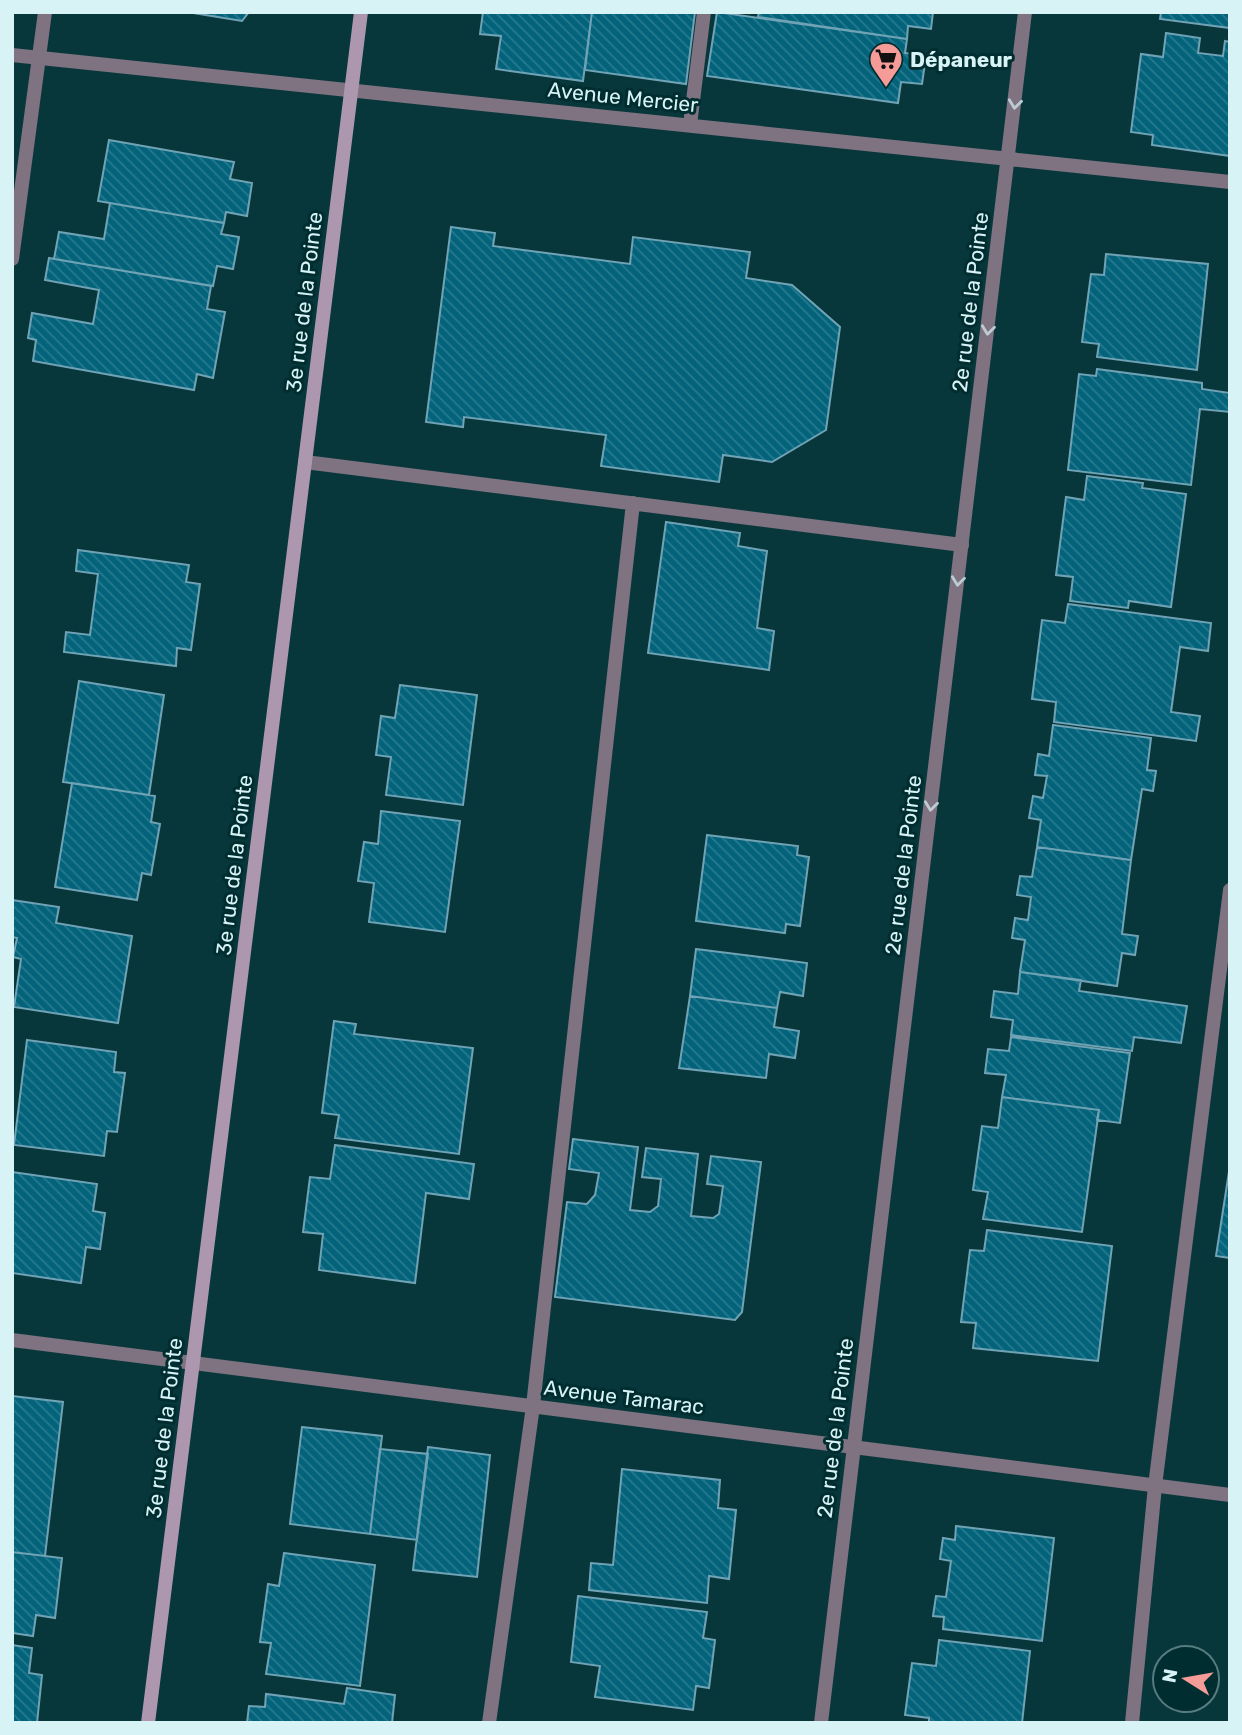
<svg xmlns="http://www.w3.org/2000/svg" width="1242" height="1735" viewBox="0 0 1242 1735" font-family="Rubik,sans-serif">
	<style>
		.building { fill: url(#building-back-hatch); stroke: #70a3b5; stroke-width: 2 }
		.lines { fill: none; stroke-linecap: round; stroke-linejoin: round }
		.lane { stroke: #7f7281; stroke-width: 14 }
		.street { stroke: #7f7281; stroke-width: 14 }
		.secondary { stroke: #ac97af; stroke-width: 14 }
		.oneway { stroke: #bdccd3 }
		.labels { text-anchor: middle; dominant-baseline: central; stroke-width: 6; stroke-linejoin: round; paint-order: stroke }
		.poi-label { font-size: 21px; font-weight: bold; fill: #d7f3f6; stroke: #002d30; text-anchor: start }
		.street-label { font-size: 21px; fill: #d7f3f6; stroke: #002d30 }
	</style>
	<defs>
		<pattern id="building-back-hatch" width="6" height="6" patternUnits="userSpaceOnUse" patternTransform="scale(1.75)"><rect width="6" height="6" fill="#03637b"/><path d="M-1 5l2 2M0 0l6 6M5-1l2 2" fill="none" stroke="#277a8e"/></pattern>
	</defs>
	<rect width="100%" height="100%" fill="#08373b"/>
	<!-- building -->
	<path class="building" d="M 187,12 L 249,12 L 242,21 Z
		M 483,12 L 592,12 L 583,81 L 496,69 L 501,36 L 480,34 Z
		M 592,12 L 695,12 L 686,84 L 585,70 Z
		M 717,12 L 907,39 L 905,53 L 926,56 L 922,84 L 901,82 L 898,103 L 707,76 Z
		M 759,12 L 933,12 L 931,29 L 908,26 L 907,39 L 758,17 Z
		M 1161,12 L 1230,12 L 1230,28 L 1160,19 Z
		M 1166,33 L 1200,38 L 1198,53 L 1223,56 L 1225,41 L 1230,42 L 1230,156 L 1152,145 L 1153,135 L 1131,132 L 1141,54 L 1163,57 Z
		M 109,140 L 234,162 L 230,179 L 252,183 L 247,216 L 226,212 L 224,223 L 98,201 Z
		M 110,203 L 224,223 L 221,234 L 239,237 L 233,269 L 217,266 L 213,286 L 54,259 L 59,232 L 104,239 Z
		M 451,227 L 495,233 L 493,246 L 630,264 L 633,237 L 750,252 L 746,278 L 792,285 L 840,327 L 826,430 L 772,462 L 723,455 L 719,482 L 601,466 L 606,435 L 464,417 L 463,427 L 426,422 Z
		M 1106,254 L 1208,264 L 1197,370 L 1097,357 L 1099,344 L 1082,342 L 1091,274 L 1104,275 Z
		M 49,258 L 211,286 L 207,309 L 225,312 L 213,378 L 197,374 L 194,390 L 33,361 L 36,340 L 28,338 L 32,313 L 93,324 L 99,290 L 45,280 Z
		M 1097,369 L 1202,383 L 1202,389 L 1230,393 L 1230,412 L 1200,409 L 1191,485 L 1068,470 L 1079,374 L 1096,376 Z
		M 1087,476 L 1143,483 L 1142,488 L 1186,494 L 1171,607 L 1129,601 L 1128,608 L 1070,601 L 1073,577 L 1056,575 L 1066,497 L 1084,500 Z
		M 666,522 L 740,533 L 738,546 L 767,551 L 757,628 L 774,631 L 769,670 L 648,653 Z
		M 78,550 L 189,565 L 186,582 L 200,584 L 191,650 L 177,648 L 176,666 L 64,652 L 66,632 L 90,635 L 98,574 L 76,571 Z
		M 1068,604 L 1211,623 L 1208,651 L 1180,647 L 1171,712 L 1200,716 L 1196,741 L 1054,722 L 1056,702 L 1032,699 L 1042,620 L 1065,623 Z
		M 79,681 L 164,695 L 149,795 L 63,782 Z
		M 400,685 L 477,695 L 463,805 L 386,795 L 391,757 L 376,755 L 381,716 L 395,718 Z
		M 1053,725 L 1151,738 L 1147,770 L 1156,771 L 1153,791 L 1142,789 L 1131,860 L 1037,847 L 1041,820 L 1029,818 L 1033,796 L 1043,798 L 1047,776 L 1035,775 L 1038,754 L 1049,756 Z
		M 72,783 L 155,796 L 151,822 L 160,824 L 151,875 L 142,873 L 137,900 L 55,887 Z
		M 381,811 L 460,821 L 445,932 L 369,922 L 374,883 L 358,881 L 364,842 L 378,844 Z
		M 707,835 L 798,846 L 797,855 L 809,857 L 800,926 L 786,924 L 785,933 L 696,921 Z
		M 1037,847 L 1131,860 L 1122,934 L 1138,936 L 1135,955 L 1122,953 L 1117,986 L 1020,972 L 1025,940 L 1012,938 L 1015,918 L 1028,920 L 1031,897 L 1017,895 L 1020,876 L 1032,877 Z
		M 12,900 L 59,907 L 56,923 L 132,936 L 118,1023 L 14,1007 L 21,959 L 13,957 L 17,938 L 12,937 Z
		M 696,949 L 807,963 L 803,996 L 780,992 L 777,1008 L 690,996 Z
		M 1020,972 L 1081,980 L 1079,991 L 1187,1006 L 1181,1043 L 1134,1037 L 1132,1051 L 1011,1035 L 1013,1020 L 991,1017 L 994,991 L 1018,994 Z
		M 690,996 L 777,1008 L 774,1027 L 799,1031 L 795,1058 L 769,1054 L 766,1078 L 679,1068 Z
		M 334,1021 L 356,1024 L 354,1034 L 473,1048 L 459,1154 L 335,1138 L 339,1115 L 322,1113 Z
		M 1011,1037 L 1130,1053 L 1120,1123 L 1097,1120 L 1099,1110 L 1002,1097 L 1006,1075 L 985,1073 L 988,1049 L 1009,1051 Z
		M 27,1040 L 116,1052 L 114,1072 L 125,1073 L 117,1132 L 107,1131 L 104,1156 L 14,1145 Z
		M 1002,1097 L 1099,1110 L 1082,1232 L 983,1219 L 988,1192 L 973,1190 L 982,1126 L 998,1128 Z
		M 573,1139 L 638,1147 L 630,1210 L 650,1212 L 658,1206 L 661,1179 L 642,1177 L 646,1148 L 698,1154 L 691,1216 L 713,1218 L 719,1214 L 723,1186 L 707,1184 L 711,1156 L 761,1162 L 742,1312 L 735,1320 L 555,1297 L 567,1202 L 587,1204 L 595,1195 L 599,1173 L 569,1169 Z
		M 335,1145 L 474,1164 L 469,1199 L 426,1193 L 415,1283 L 319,1270 L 323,1234 L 303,1232 L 310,1177 L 330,1179 Z
		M 1230,1165 L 1230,1258 L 1216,1256 Z
		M 12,1172 L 97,1184 L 93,1211 L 105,1213 L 100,1249 L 86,1247 L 81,1283 L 12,1273 Z
		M 987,1230 L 1112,1246 L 1098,1361 L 973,1348 L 976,1323 L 961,1322 L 970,1250 L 984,1251 Z
		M 12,1396 L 63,1402 L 45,1556 L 12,1552 Z
		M 302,1427 L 382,1436 L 370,1534 L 290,1524 Z
		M 428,1447 L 490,1455 L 477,1577 L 413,1570 Z
		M 380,1449 L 428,1454 L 417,1540 L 370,1534 Z
		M 622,1469 L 720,1480 L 718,1508 L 736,1510 L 729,1579 L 709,1576 L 707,1603 L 589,1590 L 591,1563 L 613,1565 Z
		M 956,1526 L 1054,1538 L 1042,1641 L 943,1629 L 944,1617 L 933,1616 L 936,1596 L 946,1597 L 951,1561 L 940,1559 L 943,1538 L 955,1540 Z
		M 12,1552 L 62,1558 L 55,1618 L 36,1615 L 33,1636 L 12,1633 Z
		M 284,1553 L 375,1565 L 360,1686 L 266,1674 L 271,1643 L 260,1642 L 268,1584 L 279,1586 Z
		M 578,1596 L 707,1612 L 703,1638 L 715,1640 L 709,1688 L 696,1686 L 693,1710 L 595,1697 L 600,1666 L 571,1662 Z
		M 939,1640 L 1030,1651 L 1022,1723 L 929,1723 L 929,1718 L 905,1715 L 912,1663 L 936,1666 Z
		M 12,1645 L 32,1648 L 29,1673 L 42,1675 L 37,1723 L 12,1723 Z
		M 347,1688 L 395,1695 L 392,1723 L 247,1723 L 249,1706 L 265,1707 L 266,1694 L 344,1704 Z"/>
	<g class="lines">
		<!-- lane -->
		<path class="lane" d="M 690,125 L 704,12
			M 12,259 L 45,12
			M 305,462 L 962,545
			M 489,1723 L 533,1406 L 633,503
			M 1132,1723 L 1155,1486 L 1230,890"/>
		<!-- street -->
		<path class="street" d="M 12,55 L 1230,182
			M 12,1340 L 1230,1495
			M 821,1723 L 1025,12"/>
		<!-- secondary -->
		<path class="secondary" d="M 148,1723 L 361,12"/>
	</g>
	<!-- one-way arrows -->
	<defs><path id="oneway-chevron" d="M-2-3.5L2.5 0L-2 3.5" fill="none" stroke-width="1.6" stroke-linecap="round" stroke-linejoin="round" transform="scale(1.75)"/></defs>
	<g class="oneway">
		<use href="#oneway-chevron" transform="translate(1015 104) rotate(97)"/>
		<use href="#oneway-chevron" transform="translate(988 330) rotate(97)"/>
		<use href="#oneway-chevron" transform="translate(958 581) rotate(97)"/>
		<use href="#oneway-chevron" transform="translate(931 806) rotate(97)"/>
	</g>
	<!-- icons -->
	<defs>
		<symbol id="supermarket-pin" viewBox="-11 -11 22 30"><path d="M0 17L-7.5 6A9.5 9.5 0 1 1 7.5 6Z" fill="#f59b98" stroke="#002d30"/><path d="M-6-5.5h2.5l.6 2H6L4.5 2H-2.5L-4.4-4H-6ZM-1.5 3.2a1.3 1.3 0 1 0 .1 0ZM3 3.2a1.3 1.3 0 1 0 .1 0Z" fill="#111"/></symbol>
	</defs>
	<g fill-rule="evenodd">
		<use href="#supermarket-pin" x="867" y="40" width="38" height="52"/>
	</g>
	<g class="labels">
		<!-- poi labels -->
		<g class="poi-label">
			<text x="910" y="59">Dépaneur</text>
		</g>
		<!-- street labels -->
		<g class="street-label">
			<text transform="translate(623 97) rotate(6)">Avenue Mercier</text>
			<text transform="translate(304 302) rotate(-83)">3e rue de la Pointe</text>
			<text transform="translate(970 302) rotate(-83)">2e rue de la Pointe</text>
			<text transform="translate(234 865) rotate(-83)">3e rue de la Pointe</text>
			<text transform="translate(903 865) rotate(-83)">2e rue de la Pointe</text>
			<text transform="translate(624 1397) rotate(7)">Avenue Tamarac</text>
			<text transform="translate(164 1428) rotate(-83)">3e rue de la Pointe</text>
			<text transform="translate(835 1428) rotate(-83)">2e rue de la Pointe</text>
		</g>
	</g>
	<!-- border -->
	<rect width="1242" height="1735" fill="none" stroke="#d7f3f6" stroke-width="28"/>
	<!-- north arrow -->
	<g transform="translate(1186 1679) rotate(281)"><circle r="33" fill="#002d30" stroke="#567c7f" stroke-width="2"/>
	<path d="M0-5L12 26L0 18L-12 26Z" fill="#f59b98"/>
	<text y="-10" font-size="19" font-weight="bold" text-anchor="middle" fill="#d7f3f6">N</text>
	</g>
</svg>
